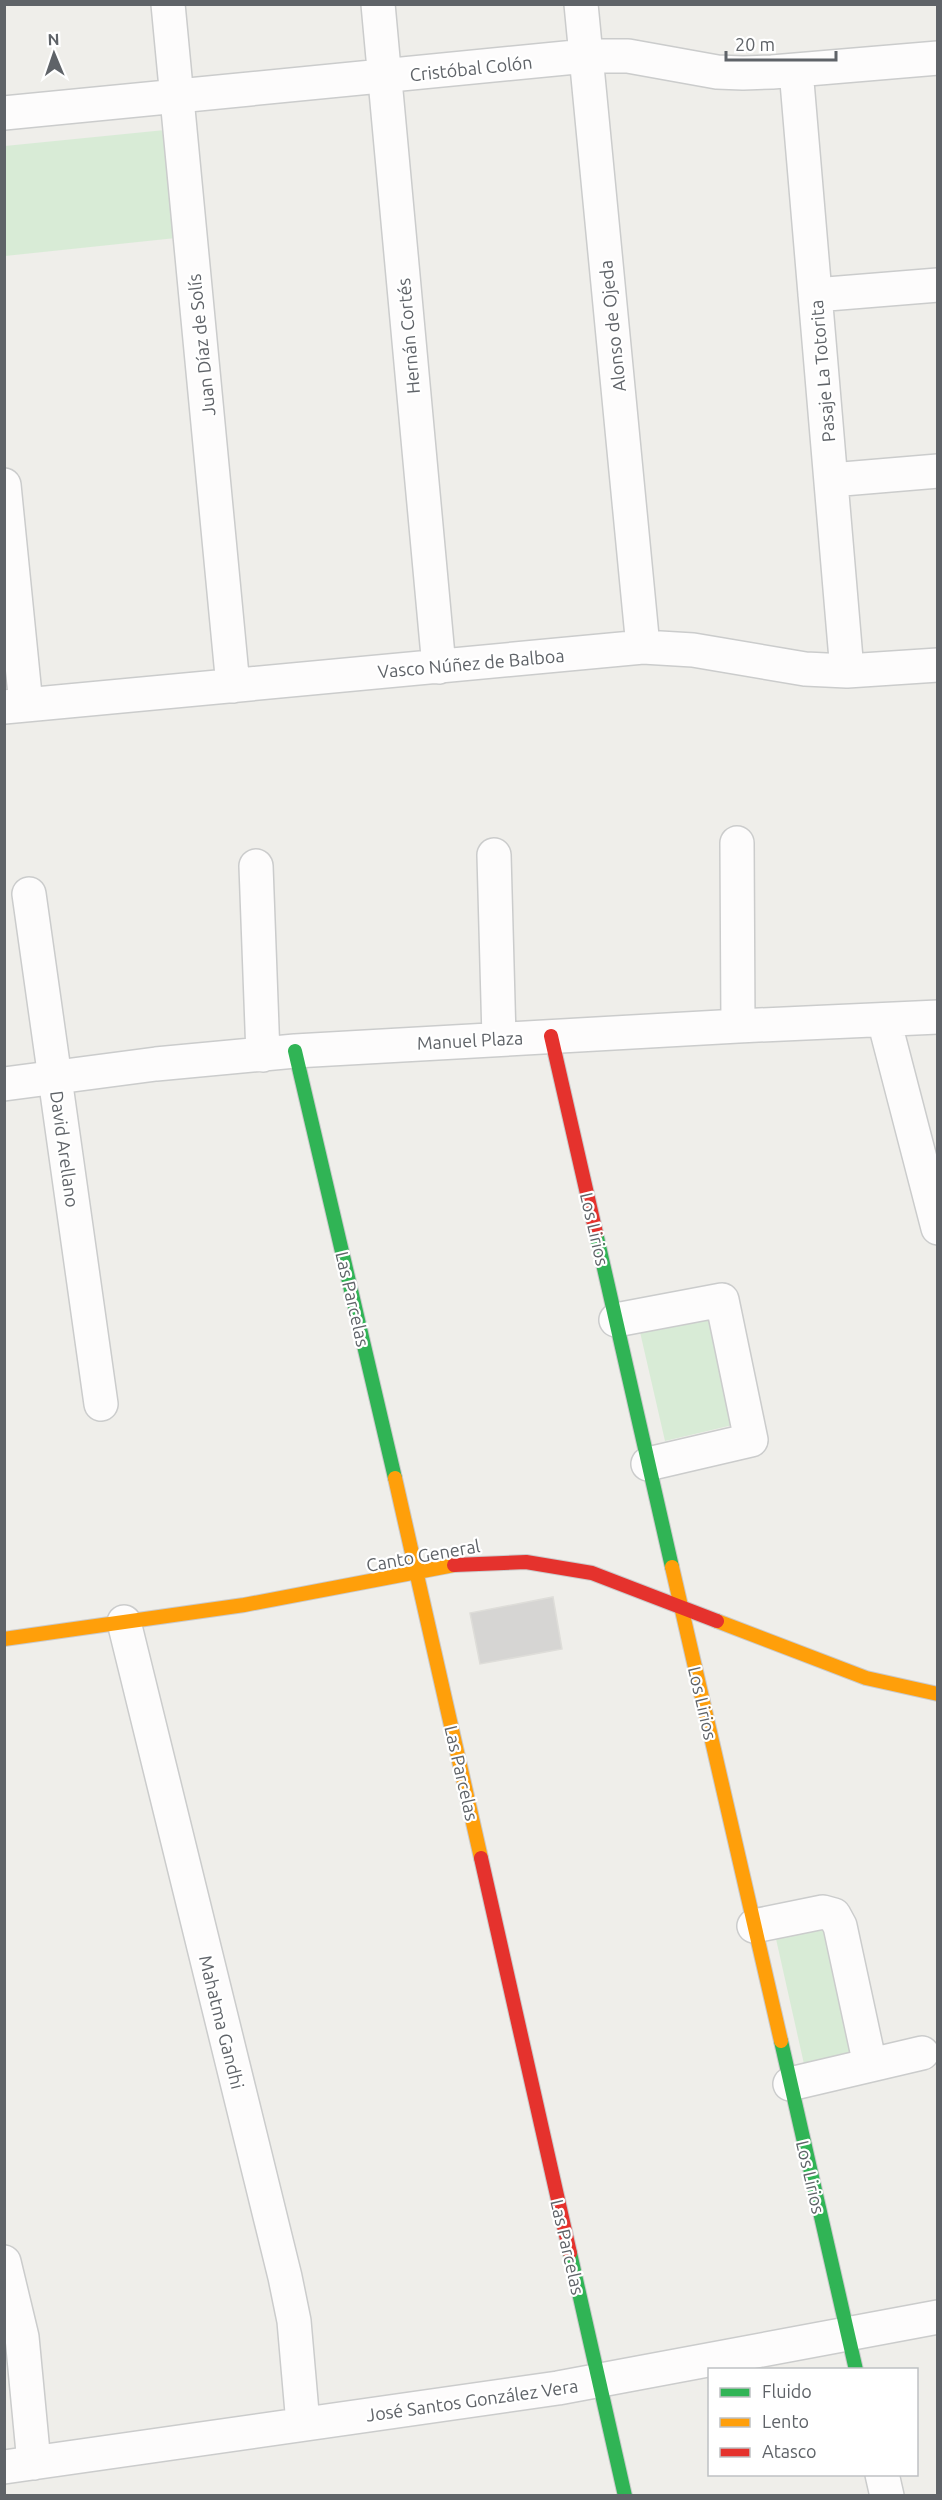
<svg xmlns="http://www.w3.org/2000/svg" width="942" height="2500" viewBox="0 0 942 2500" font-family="Ubuntu,sans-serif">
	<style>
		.green { fill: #d8ebd6 }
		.building { fill: #d6d5d3; stroke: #deddd9; stroke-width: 1.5 }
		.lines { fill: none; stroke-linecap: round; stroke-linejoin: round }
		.street-casing { stroke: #cbcccc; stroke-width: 36 }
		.fast-casing { stroke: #cacacb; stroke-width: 16 }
		.slow-casing { stroke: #cacacb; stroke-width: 16 }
		.jam-casing { stroke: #cacacb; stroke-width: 16 }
		.street { stroke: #fdfcfc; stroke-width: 33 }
		.fast { stroke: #30b455; stroke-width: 14 }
		.slow { stroke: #ff9f0a; stroke-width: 14 }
		.jam { stroke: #e5322d; stroke-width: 14 }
		.labels { text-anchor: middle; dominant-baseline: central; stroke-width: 4.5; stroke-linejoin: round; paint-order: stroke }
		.street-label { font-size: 18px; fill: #5f6368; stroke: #fff }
	</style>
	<rect width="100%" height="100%" fill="#efeeea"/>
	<!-- green -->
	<path class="green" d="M 165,130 L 176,238 L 5,256 L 5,146 Z
		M 712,1315 L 737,1424 L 665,1441 L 640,1332 Z
		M 820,1921 L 831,1929 L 856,2048 L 848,2055 L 804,2064 L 774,1930 Z"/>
	<!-- building -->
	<path class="building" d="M 553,1597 L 562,1649 L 480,1664 L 470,1613 Z"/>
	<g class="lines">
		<defs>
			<path id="street" d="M 168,4 L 233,686
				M 378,4 L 439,667
				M 581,4 L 643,647
				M 796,70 L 847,671
				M 4,113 L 586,56 L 628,56 L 717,72 L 743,73 L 772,72 L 938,58
				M 815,295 L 938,285
				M 831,480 L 938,471
				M 4,485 L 26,705
				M 4,707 L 643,647 L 693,650 L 805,669 L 847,671 L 938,665
				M 737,843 L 738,1026
				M 494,855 L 499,1038
				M 256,866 L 263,1055
				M 29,894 L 101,1404
				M 884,1020 L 938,1228
				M 4,1084 L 156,1064 L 295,1051 L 738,1026 L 938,1017
				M 616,1320 L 722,1300 L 751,1440 L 648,1464
				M 124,1622 L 285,2277 L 294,2321 L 303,2424
				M 754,1926 L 823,1912 L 834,1915 L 840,1926 L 870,2065
				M 790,2084 L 922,2053
				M 4,2262 L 22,2337 L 34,2463
				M 4,2467 L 558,2388 L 938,2317
				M 882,2474 L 887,2496"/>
			<path id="fast" d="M 295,1051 L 395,1478
				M 596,1233 L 672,1567
				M 781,2041 L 856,2370
				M 570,2253 L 625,2496"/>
			<path id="slow" d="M 395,1478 L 481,1858
				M 672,1567 L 781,2041
				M 717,1621 L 866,1678 L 938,1694
				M 4,1639 L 244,1605 L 454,1565"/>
			<path id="jam" d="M 551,1036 L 596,1233
				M 454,1565 L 526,1562 L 592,1573 L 717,1621
				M 481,1858 L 570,2253"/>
		</defs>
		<!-- street casing -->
		<use href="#street" class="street-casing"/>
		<!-- fast casing -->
		<use href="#fast" class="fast-casing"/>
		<!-- slow casing -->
		<use href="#slow" class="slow-casing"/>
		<!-- jam casing -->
		<use href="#jam" class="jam-casing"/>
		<!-- street -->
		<use href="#street" class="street"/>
		<!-- fast -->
		<use href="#fast" class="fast"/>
		<!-- slow -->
		<use href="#slow" class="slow"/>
		<!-- jam -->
		<use href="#jam" class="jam"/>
	</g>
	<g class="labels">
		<!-- street labels -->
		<g class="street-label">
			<text transform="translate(471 68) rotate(-6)">Cristóbal Colón</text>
			<text transform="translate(612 326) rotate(-96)">Alonso de Ojeda</text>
			<text transform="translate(408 336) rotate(-95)">Hernán Cortés</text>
			<text transform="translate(201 345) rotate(-96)">Juan Díaz de Solís</text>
			<text transform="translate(822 371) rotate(-95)">Pasaje La Totorita</text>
			<text transform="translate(471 663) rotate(-5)">Vasco Núñez de Balboa</text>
			<text transform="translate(470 1040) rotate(-3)">Manuel Plaza</text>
			<text transform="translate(65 1149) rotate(82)">David Arellano</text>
			<text transform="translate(595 1229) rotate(77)">Los Lirios</text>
			<text transform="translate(353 1299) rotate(77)">Las Parcelas</text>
			<text transform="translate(423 1555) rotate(-10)">Canto General</text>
			<text transform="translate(703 1703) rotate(77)">Los Lirios</text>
			<text transform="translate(462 1773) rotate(77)">Las Parcelas</text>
			<text transform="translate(222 2022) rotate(76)">Mahatma Gandhi</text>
			<text transform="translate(811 2177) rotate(77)">Los Lirios</text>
			<text transform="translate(568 2247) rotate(77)">Las Parcelas</text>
			<text transform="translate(472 2400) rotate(-8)">José Santos González Vera</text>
		</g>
	</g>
	<!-- border -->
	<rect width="942" height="2500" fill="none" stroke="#5f6368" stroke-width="12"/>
	<!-- legend -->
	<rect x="708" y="2368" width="210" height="108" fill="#ffffff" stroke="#bfc1c3" stroke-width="1.5"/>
	<rect x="720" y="2388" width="30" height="9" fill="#30b455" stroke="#bfc1c3" stroke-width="1.5"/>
	<text x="762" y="2398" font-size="18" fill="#5f6368">Fluido</text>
	<rect x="720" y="2418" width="30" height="9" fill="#ff9f0a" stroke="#bfc1c3" stroke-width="1.5"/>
	<text x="762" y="2428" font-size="18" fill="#5f6368">Lento</text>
	<rect x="720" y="2448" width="30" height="9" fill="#e5322d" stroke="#bfc1c3" stroke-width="1.5"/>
	<text x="762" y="2458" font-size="18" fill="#5f6368">Atasco</text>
	<!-- north arrow -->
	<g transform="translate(54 54) rotate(358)" stroke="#ffffff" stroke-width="4.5" paint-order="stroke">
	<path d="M0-4.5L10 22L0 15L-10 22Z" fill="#5f6368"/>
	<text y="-9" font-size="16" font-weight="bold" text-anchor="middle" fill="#5f6368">N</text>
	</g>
	<!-- scale -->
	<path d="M726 51v9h110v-9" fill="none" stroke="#5f6368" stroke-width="3"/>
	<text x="735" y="51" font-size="18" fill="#5f6368" stroke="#ffffff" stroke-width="4.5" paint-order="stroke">20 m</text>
</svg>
